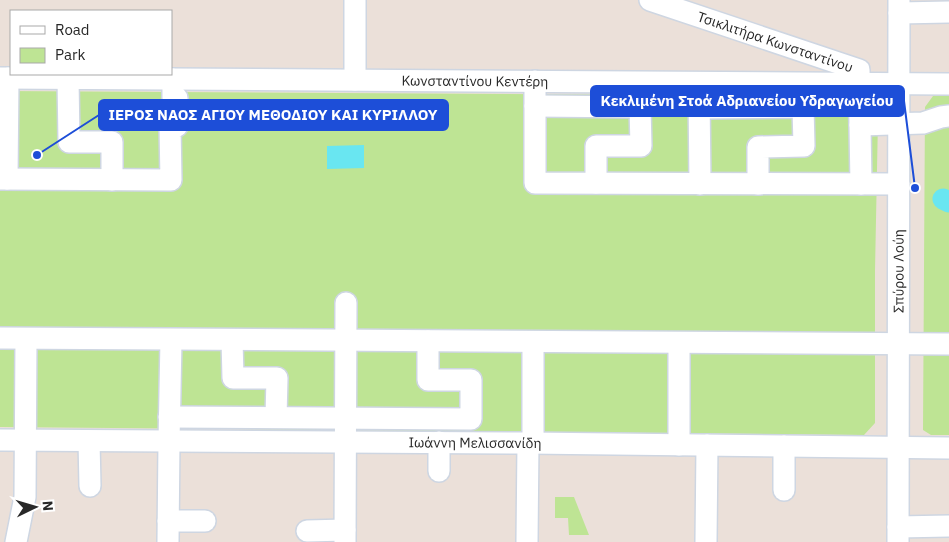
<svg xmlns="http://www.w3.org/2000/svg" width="949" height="542" viewBox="0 0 949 542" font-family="'IBM Plex Sans',sans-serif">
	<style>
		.green { fill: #bee494 }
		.water { fill: #69e6f1 }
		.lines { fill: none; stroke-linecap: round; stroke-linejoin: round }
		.canal { stroke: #69e6f1; stroke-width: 21 }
		.minor-casing { stroke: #ced6e2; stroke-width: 24 }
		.minor { stroke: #fff; stroke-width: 21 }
		.labels { text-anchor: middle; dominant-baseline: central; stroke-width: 4; stroke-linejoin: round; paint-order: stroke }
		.street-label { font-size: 14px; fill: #282828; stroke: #fff }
		.leader { fill: none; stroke: #1d4ed8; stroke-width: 2 }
		.callout-dot { fill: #1d4ed8; stroke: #fff; stroke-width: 2 }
		.callout { fill: #1d4ed8; stroke: #1d4ed8; stroke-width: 2 }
		.callout-label { font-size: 15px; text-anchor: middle; font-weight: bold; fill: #fff }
	</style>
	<rect width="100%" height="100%" fill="#ebe0d9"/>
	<!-- green -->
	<path class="green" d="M 0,91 L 865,96 L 878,119 L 875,271 L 875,423 L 864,435 L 0,427 Z
		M 933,96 L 949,96 L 949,435 L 931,435 L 923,430 L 925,107 Z
		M 555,497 L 574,497 L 589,535 L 569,535 L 568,518 L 555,518 Z"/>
	<!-- water -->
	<path class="water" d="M 364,145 L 364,168 L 327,169 L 327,146 Z"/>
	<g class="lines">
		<!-- canal -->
		<path class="canal" d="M 943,199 L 949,202"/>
		<defs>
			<g id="minor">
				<path id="s1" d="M 650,0 L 859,70 L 861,184"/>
				<path d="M 899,13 L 949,12"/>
				<path id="s2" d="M 0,78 L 949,84"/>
				<path d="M 68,78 L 69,142 L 112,142 L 112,180"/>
				<path d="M 355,80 L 355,0"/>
				<path d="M 535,81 L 535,183 L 899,184"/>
				<path d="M 699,94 L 700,184"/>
				<path d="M 535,106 L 640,107 L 641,146 L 596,146 L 596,183"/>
				<path d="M 699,108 L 803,107 L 804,146 L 758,147 L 758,184"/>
				<path d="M 860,125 L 923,123 L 941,117 L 949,116"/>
				<path d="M 0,179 L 171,180 L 170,126 L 177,126 L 177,98 L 173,98 L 173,79"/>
				<path d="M 7,179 L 8,78"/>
				<path d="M 0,338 L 949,344"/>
				<path d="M 232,340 L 233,378 L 277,378 L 276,417"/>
				<path d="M 679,343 L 679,445"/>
				<path d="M 169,417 L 471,419 L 471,380 L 428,380 L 428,341"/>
				<path id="s3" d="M 0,440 L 528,443 L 949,448"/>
				<path d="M 89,441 L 90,486"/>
				<path d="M 533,443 L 533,342"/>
				<path d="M 439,471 L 439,442"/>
				<path d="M 784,490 L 784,446"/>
				<path d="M 168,521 L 205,521"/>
				<path d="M 898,527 L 949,526"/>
				<path d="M 307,531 L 345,530"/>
				<path d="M 16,542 L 25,497 L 26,339"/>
				<path d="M 168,542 L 169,441 L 171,340"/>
				<path d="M 345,542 L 346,303"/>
				<path d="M 527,542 L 528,443"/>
				<path d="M 706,542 L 707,445"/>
				<path id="s4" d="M 898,542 L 899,0"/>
			</g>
		</defs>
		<!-- minor casing -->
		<use href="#minor" class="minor-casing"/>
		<!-- minor -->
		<use href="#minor" class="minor"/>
	</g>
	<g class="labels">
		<!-- street labels -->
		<g class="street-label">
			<text stroke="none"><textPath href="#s1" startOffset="132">Τσικλιτήρα Κωνσταντίνου</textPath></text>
			<text stroke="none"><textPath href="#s2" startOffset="475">Κωνσταντίνου Κεντέρη</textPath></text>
			<text stroke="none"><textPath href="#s4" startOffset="271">Σπύρου Λούη</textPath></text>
			<text stroke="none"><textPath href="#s3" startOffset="475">Ιωάννη Μελισσανίδη</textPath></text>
		</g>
	</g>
	<!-- callouts -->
	<path class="leader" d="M915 188L904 101M37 155L99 115"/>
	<g class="callout-dot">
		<circle cx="915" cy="188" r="5"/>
		<circle cx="37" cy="155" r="5"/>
	</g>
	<g class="callout">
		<rect x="591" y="86" width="313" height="30" rx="5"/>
		<rect x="99" y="100" width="349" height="30" rx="5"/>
	</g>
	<g class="callout-label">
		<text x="747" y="106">Κεκλιμένη Στοά Αδριανείου Υδραγωγείου</text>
		<text x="273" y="120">ΙΕΡΟΣ ΝΑΟΣ ΑΓΙΟΥ ΜΕΘΟΔΙΟΥ ΚΑΙ ΚΥΡΙΛΛΟΥ</text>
	</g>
	<!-- legend -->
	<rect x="10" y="10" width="162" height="65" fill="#ffffff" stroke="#a9a9a9"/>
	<rect x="20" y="26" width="25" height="8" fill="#ffffff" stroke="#a9a9a9"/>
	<text x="55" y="35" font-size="15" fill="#282828">Road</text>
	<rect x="20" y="48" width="25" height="15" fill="#bee494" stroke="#a9a9a9"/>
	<text x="55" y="60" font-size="15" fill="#282828">Park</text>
	<!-- north arrow -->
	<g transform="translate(35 507) rotate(85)" stroke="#ffffff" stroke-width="4" paint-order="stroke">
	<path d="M0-4L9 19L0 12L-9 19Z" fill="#282828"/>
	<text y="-8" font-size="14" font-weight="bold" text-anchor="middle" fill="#282828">N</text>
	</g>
</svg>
